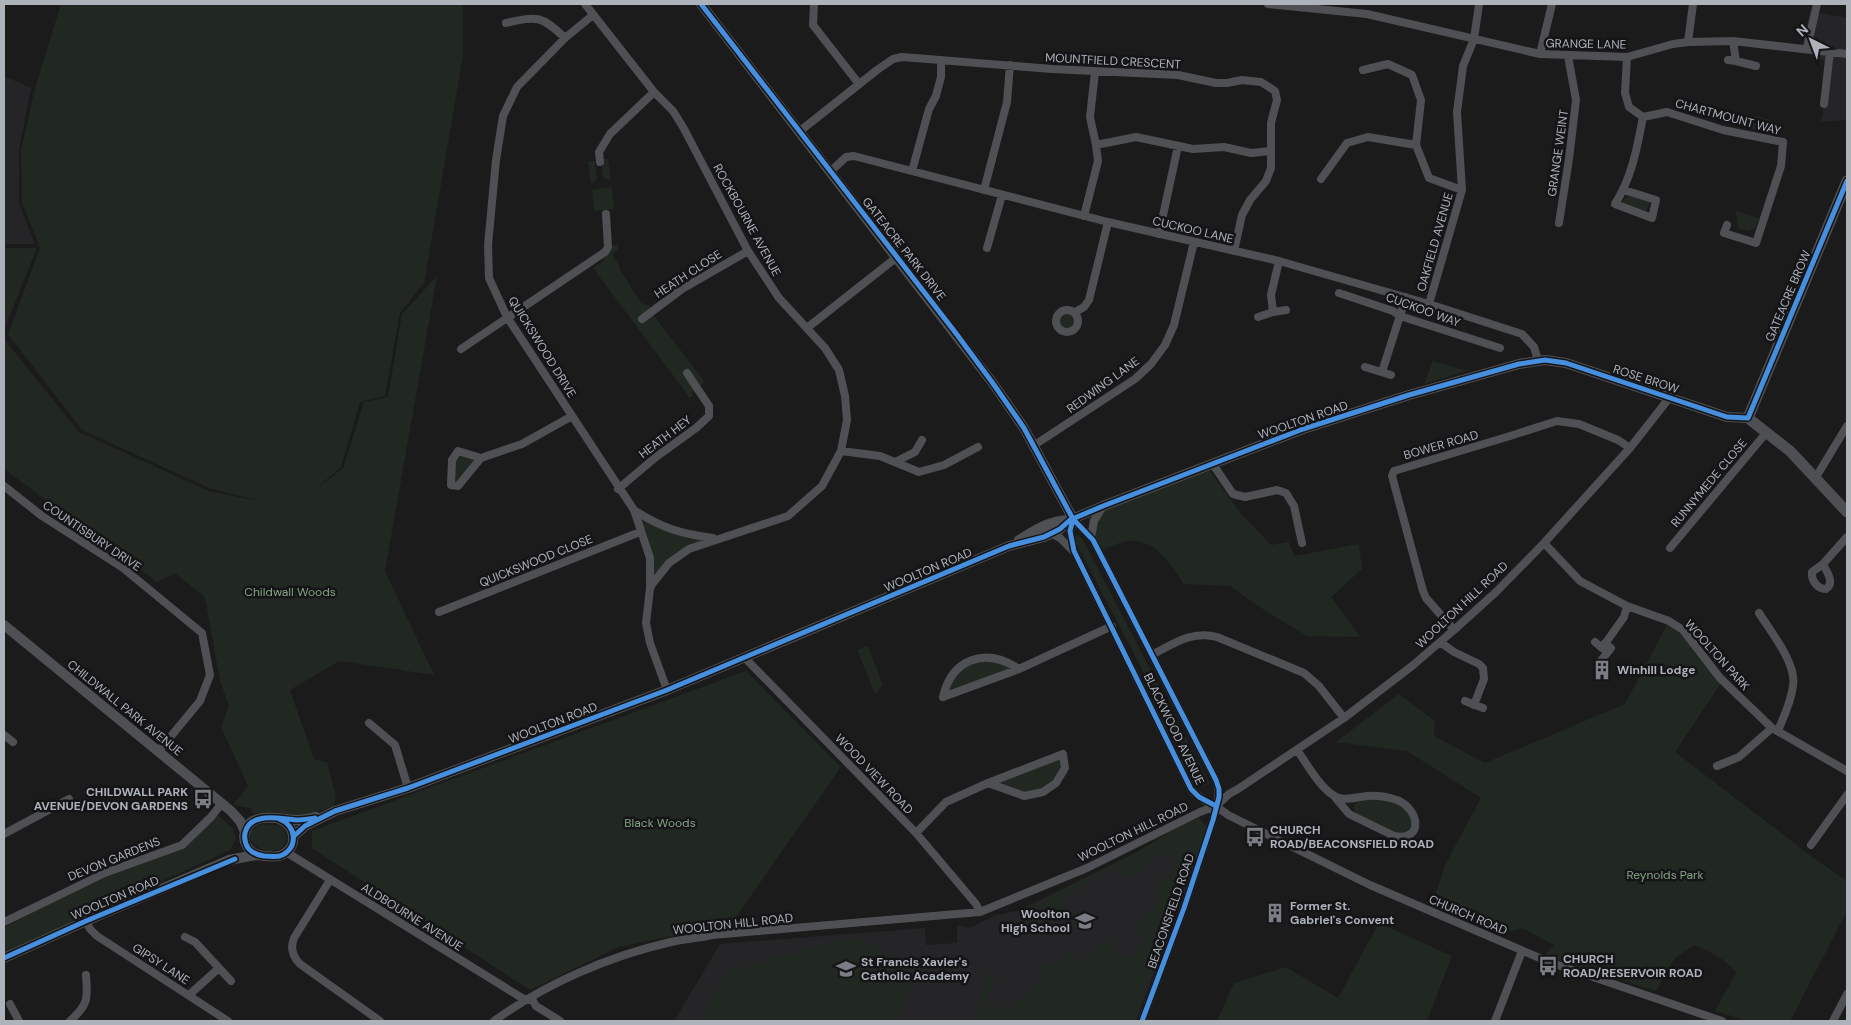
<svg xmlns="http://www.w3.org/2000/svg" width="1851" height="1025" viewBox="0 0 1851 1025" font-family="'DM Sans',sans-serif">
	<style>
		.built { fill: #252527 }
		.green { fill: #212822 }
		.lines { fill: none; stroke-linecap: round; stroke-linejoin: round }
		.minor { stroke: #4f5054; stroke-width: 8 }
		.tertiary { stroke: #4f5054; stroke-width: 10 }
		.secondary { stroke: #4e4f52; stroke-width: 11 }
		.cycleway-casing { stroke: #151517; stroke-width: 8 }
		.cycleway { stroke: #468fdf; stroke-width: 5 }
		.labels { text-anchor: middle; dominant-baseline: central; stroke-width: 5; stroke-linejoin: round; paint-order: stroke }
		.street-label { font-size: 12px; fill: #adb2bb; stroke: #151517 }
		.park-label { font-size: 12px; fill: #85a585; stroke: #151517 }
		.poi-label { font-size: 12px; font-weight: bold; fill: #adb2bb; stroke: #151517; text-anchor: start }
	</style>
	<rect width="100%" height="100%" fill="#1b1b1b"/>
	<!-- built -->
	<path class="built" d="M 1810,11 L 1847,18 L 1847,120 L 1821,122 L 1831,63 L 1812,56 L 1803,42 Z
		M 4,76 L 31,88 L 19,150 L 19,203 L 35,244 L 4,244 Z
		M 1203,823 L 1208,827 L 1136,1021 L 674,1021 L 720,944 L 925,928 L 926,945 L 957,943 L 957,925 L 970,928 L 996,915 L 1017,911 L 1032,904 Z"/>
	<!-- green -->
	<path class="green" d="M 61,4 L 463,4 L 463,56 L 424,283 L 400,313 L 385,396 L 360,402 L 341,467 L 311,493 L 343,468 L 364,402 L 388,397 L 402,314 L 437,276 L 385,571 L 434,675 L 339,661 L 290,690 L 314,759 L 327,763 L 336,797 L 333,806 L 304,816 L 252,813 L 251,808 L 233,805 L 248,786 L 221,727 L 229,706 L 220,681 L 205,597 L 175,573 L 157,582 L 4,469 L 4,339 L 79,432 L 209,491 L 269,503 L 211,489 L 82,430 L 8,334 L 40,248 L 22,203 L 21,151 L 35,88 Z
		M 1755,116 L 1770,120 L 1767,132 L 1752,129 Z
		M 604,159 L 608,159 L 611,180 L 605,179 L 603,176 L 601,160 Z
		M 588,161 L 595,161 L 597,178 L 594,182 L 591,183 Z
		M 612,187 L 614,209 L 594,211 L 592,190 Z
		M 1628,195 L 1650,202 L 1646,212 L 1621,203 Z
		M 1736,211 L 1759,218 L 1755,228 L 1749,231 L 1738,228 Z
		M 618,244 L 618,249 L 612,254 L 620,267 L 619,268 L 641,303 L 649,306 L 654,316 L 705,382 L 692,393 L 693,395 L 690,398 L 593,268 L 602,262 L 610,246 Z
		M 4,248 L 37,248 L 4,330 Z
		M1059 321a8 8 0 1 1 16 0a8 8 0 1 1-16 0Z
		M 1433,361 L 1467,371 L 1424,384 Z
		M 458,451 L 481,458 L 458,486 L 451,485 L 452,460 Z
		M 1206,466 L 1241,514 L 1271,545 L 1289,542 L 1294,556 L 1359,544 L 1362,569 L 1331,597 L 1360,637 L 1307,636 L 1267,612 L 1230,586 L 1184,584 C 1171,565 1156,539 1130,541 C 1122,541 1112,546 1104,549 L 1093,540 L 1088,517 Z
		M 636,512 L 674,531 L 715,538 L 679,559 L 655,583 Z
		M 1078,535 L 1083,540 L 1210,784 L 1203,786 L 1076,543 L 1075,536 Z
		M 1669,621 L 1690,639 L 1723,680 L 1675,752 L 1815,859 L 1847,881 L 1847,911 L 1790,1021 L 1748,1021 L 1715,1011 L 1736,973 C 1727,959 1709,952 1695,945 L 1675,958 L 1656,991 L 1551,958 L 1545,955 L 1554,945 L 1522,928 L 1500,935 L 1434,899 L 1445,865 L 1481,798 L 1407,751 L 1336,742 L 1399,694 L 1435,721 L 1434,736 L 1485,763 L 1625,704 Z
		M 868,646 L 883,685 L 875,694 L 857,650 Z
		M 981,661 L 999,663 L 1014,669 L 946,694 C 956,674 959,668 981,661 Z
		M 746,671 L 841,767 L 731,924 L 619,947 L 530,990 L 312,848 L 312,831 Z
		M 1061,757 L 1061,767 L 1054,781 L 1041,790 L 1023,793 L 995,783 Z
		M 1370,798 C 1389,801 1403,801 1413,819 L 1409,833 L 1400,835 L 1358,816 L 1353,808 L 1356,803 Z
		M 218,815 L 233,829 L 236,838 L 230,850 L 5,953 L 4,949 L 4,928 L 33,912 L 107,877 L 184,848 Z
		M 1199,818 L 1205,825 L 1205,836 L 1199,846 L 1181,898 L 1151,970 L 1136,1021 L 977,1021 L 987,970 L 994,975 L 994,984 L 988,989 L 989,1004 L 995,1005 L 1001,1009 L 1009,1008 L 1045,979 L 1038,970 L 1063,960 L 1071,951 L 1081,963 L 1114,935 L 1116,936 L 1113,938 L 1115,940 L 1111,944 L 1114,948 L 1113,949 L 1126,959 L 1145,943 L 1136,930 C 1140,910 1162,918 1155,885 C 1164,874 1169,881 1178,862 L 1174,855 L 1170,852 L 1165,852 L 1143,864 L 1134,877 C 1127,874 1119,869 1111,871 C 1097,873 1073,892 1063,901 L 1066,908 L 1055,915 L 1048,911 L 1044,905 L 1046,897 L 1135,853 L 1178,827 Z
		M 262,824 L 278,825 L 284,829 L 287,839 L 283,847 C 260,862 234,830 262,824 Z
		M 1032,904 L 1038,912 L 1033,921 L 1026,926 L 1017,911 Z
		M 1379,923 L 1452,956 L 1427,1021 L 1217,1021 L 1234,983 L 1286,967 L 1338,998 Z
		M 855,937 L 918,967 L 896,1021 L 698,1021 L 727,971 Z"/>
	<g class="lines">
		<!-- minor -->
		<path class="minor" d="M 585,4 L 654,92 L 673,111 L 683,127 L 748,251 L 779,298 L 825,348 L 839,370 L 845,396 L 847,420 L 841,451 L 822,486 L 788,516 L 689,549 L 669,563 L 653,583 L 650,588 L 646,623 L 650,643 L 667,690
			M 814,4 L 813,25 L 859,84
			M 1268,4 L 1367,14 L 1540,54 L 1627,57 L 1673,44 L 1688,42 L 1733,41 L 1847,54
			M 593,15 L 565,38 L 517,87 L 503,116 L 496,160 L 488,245 L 489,278 L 507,317 L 634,510 L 650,558 L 650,588
			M 506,23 C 537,16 541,15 565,38
			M 1733,41 L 1736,61
			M 1688,42 L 1693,4
			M 1807,48 L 1817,4
			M 1540,54 L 1552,4
			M 1728,60 L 1736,61 L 1756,66
			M 1363,70 L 1388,64 L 1412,75 L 1421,100 L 1416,145 L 1429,178 L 1462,190
			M 1824,104 L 1830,51
			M 1643,117 L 1667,112 L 1723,130 L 1783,142 L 1781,166 L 1756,243 L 1724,233 L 1727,225
			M 800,131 L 877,70 L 893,59 L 902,57 L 1052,69 L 1178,75 L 1216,83 L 1227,83 L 1242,80 L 1261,82 L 1275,91 L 1277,100 L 1271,123 L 1271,168 L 1266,181 L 1250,200 L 1242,215 L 1234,251
			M 1096,145 L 1136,137 L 1193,149 L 1224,147 L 1251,153 L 1271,151
			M 600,162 L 599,152 L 610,134 L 654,92
			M 831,171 L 846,157 L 854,156 L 1108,222 L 1279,261 L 1429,304 L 1522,334 L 1534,347 L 1538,360
			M 912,171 L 929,109 L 936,96 L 941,77 L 941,60
			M 1321,179 L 1347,143 L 1368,137 L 1416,145
			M 984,190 L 1007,102 L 1010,65
			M 1624,190 L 1656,200 L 1652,218 L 1615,204 C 1632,177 1637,148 1643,117 L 1629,107 L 1625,93 L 1627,57
			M 1084,216 L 1098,161 L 1096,145 L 1090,117 L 1095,72
			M 1559,223 L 1569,159 L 1576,100 L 1568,56
			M 1159,234 L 1178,146
			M 987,248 L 1002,195
			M 1339,293 L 1393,311 L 1400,316 L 1500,348
			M 1429,304 L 1462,190 L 1457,112 L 1463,66 L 1474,39 L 1479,4
			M1056 321a11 11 0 1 1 22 0a11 11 0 1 1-22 0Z
			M 1273,312 L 1271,295 L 1279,261
			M 1075,313 L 1077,311 L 1084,307 L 1089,300 L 1108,222
			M 1258,317 L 1273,312 L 1286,310
			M 642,319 L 682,289 L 748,251
			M 807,328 L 897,257
			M 461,349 L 605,252 L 608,247 L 606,214
			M 1365,367 L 1391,375
			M 1382,372 L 1406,297
			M 1033,446 L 1135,379 L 1151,364 L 1165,345 L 1174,325 L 1194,242
			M 841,451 L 880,456 L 919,472 L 944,465 L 978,447
			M 481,458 L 458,451 L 452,460 L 451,485 L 458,486 L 481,458 L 522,444 L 572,416
			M 895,462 L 915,452 L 922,440
			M 1212,463 L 1233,494 L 1245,497 L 1277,490 L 1286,493 L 1294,506 L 1302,543
			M 1816,477 L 1847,426
			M 4,486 L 42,516 L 123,568 L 202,633 L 210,675 L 200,701 L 158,752
			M 618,489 L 656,457 L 696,428 L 709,416 L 709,406 L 687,373
			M 634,510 C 661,528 682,534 713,538
			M 1052,534 L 1060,538 L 1072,550
			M 1091,537 L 1094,521 L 1103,506
			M 1544,543 L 1580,581 L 1627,606 L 1669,621 L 1683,630 L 1720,678 L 1772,728 L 1847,771
			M 1670,548 L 1766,433
			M 1823,564 C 1827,572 1835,583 1826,589 C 1817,589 1811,580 1812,572 L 1823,564 L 1847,537
			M 439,612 L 640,532
			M 1759,613 C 1771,632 1797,664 1793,686 C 1791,702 1784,716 1778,731
			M 1454,630 L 1426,598 L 1423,591 L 1392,476 L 1394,471 L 1510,436 L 1557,421 L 1579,424 L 1618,440 L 1630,448
			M 1440,642 L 1454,652 L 1479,664 L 1483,668 L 1484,679 L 1474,705
			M 1595,642 L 1602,648 L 1624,617 L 1627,606
			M 1152,655 C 1173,644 1192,630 1217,637 L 1304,673 L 1319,686 L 1344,718
			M 745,658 L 916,833 L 976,904 L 980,912
			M 1600,662 L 1611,648 L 1605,643
			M 943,697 L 1019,669 L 1112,626
			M 943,697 C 952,658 986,647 1019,669
			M 1465,701 L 1483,708
			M 369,723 L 395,745 L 408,788
			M 4,735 L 13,742
			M 1297,750 C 1307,764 1319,786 1333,795 C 1343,802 1356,797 1367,796 C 1377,795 1388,797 1397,800 C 1420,809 1424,842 1394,836 L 1349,814 L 1334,796
			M 1717,766 L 1739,757 L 1772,728
			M 916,833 L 946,802 L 988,783 L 1063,754 L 1065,768 L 1056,783 L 1043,792 L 1024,796 L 988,783
			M 4,834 L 69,799
			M 1811,845 L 1847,795
			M 286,852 L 522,998 L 533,1001 L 536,1006 L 560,1021
			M 330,880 L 294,938 C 290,948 292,956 300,964 L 380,1021
			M 86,921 L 90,929 L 97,936 L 228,1021
			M 4,922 L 105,873 L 182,845 L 211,817 L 222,803
			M 185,937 L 195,942 L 231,981
			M 189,995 L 219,968
			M 10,1004 L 19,1021
			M 70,1021 C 88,1005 88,999 86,975
			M 494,1021 C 545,984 609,956 671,942 C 684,939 699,938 712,935 L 980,912 L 1087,868 L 1200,812 L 1216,806 L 1229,794 L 1238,789 L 1344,718 L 1412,666 L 1454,630 L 1496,592 L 1544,543 L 1630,448 L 1670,397
			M 1142,1021 L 1184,908 L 1213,820 C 1216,805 1222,794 1216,780 L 1093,540 L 1073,519 L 1070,531 L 1074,551 L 1191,789 C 1200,801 1216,805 1228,815 L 1370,885 L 1549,962 L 1722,1021
			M 1495,1021 L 1522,951
			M 1833,1021 L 1847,994"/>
		<!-- tertiary -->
		<path class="tertiary" d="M 701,4 L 992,382 L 1024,428 L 1073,519
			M 1019,540 C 1037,529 1048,521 1070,520
			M 4,625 L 231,811 L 240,821 L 245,832
			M 279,819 C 297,825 299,850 279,856 C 274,857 269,856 264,856 C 258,855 253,854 250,850 C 245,845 243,838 245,832 C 251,810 281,820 297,820 C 303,820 310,819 316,817
			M 294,836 L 305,826 L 335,811 L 408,788 L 667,690 L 1009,546 L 1044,537 L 1060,529 L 1070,520 L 1103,506 L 1303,429 L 1409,395 L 1519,364 L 1545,360 L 1566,363 L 1727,417 L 1748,418
			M 4,958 L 86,921 L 229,860 L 250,856 L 259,855"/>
		<!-- secondary -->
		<path class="secondary" d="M 1847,181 L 1748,418 L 1790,451 L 1847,512"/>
		<defs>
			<path id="cycleway" d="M 701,4 L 955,332 L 992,382 L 1024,428 L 1073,519 L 1093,540 L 1216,780 L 1219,789 L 1219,797 L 1213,820 L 1184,908 L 1142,1021
				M 1073,519 L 1070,531 L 1074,551 L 1191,789 L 1199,797 L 1216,806
				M 279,819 C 297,825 299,849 280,856 C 275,857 269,856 264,856 C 257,855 252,853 248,848 C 245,843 244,838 245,833 C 250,811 280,819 296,820 C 302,820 308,819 315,818
				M 294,836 L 305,826 L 335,811 L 408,788 L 667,690 L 1009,546 L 1044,537 L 1060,529 L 1070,520 L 1103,506 L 1303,429 L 1409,395 L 1519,364 L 1545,360 L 1566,363 L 1727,417 L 1748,418 L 1847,181
				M 4,958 L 86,921 L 235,859"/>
		</defs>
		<!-- cycleway casing -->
		<use href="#cycleway" class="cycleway-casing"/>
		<!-- cycleway -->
		<use href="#cycleway" class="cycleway"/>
	</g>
	<!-- icons -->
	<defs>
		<symbol id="building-bare" viewBox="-9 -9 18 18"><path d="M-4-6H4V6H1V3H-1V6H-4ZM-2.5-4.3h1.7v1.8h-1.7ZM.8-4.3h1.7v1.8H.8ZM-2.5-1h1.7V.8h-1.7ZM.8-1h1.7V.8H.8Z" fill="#7a7d83" stroke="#151517" stroke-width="2.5" paint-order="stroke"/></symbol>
		<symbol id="bus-bare" viewBox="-9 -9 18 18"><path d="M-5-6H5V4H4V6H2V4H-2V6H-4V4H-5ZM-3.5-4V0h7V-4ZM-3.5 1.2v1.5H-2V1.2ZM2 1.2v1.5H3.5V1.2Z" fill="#7a7d83" stroke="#151517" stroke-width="2.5" paint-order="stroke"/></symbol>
		<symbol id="school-bare" viewBox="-9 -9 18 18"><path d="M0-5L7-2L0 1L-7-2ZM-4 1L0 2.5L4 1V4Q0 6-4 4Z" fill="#7a7d83" stroke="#151517" stroke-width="2.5" paint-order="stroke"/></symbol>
	</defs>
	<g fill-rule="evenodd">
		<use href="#building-bare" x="1588" y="656" width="28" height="28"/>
		<use href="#bus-bare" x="189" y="785" width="28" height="28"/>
		<use href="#bus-bare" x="1241" y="823" width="28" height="28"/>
		<use href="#building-bare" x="1261" y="899" width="28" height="28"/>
		<use href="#school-bare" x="1071" y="907" width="28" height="28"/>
		<use href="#bus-bare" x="1534" y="952" width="28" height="28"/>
		<use href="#school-bare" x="832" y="955" width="28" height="28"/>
	</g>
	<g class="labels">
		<!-- street labels -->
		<g class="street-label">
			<text transform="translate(1586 44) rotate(1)">GRANGE LANE</text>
			<text transform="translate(1113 61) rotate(3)">MOUNTFIELD CRESCENT</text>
			<text transform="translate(1728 117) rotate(15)">CHARTMOUNT WAY</text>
			<text transform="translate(1558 153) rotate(-82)">GRANGE WEINT</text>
			<text transform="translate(747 220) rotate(61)">ROCKBOURNE AVENUE</text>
			<text transform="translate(1193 230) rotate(13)">CUCKOO LANE</text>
			<text transform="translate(1435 242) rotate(-74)">OAKFIELD AVENUE</text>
			<text transform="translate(904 249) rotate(52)">GATEACRE PARK DRIVE</text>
			<text transform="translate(688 274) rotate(-33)">HEATH CLOSE</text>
			<text transform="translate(1788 296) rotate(-67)">GATEACRE BROW</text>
			<text transform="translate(1423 310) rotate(20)">CUCKOO WAY</text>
			<text transform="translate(542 347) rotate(58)">QUICKSWOOD DRIVE</text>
			<text transform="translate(1646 379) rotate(18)">ROSE BROW</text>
			<text transform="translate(1103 385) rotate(-36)">REDWING LANE</text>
			<text transform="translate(1303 420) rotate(-19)">WOOLTON ROAD</text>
			<text transform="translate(665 437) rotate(-37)">HEATH HEY</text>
			<text transform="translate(1441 445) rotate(-16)">BOWER ROAD</text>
			<text transform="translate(1709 483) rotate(-50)">RUNNYMEDE CLOSE</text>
			<text transform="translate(92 536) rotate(34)">COUNTISBURY DRIVE</text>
			<text transform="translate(536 561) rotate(-22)">QUICKSWOOD CLOSE</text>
			<text transform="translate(928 570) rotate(-23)">WOOLTON ROAD</text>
			<text transform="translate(1462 605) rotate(-43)">WOOLTON HILL ROAD</text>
			<text transform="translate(1717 655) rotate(48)">WOOLTON PARK</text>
			<text transform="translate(125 708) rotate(39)">CHILDWALL PARK AVENUE</text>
			<text transform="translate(553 723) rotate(-21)">WOOLTON ROAD</text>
			<text transform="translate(1174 729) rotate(64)">BLACKWOOD AVENUE</text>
			<text transform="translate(874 774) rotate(46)">WOOD VIEW ROAD</text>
			<text transform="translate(1133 832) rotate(-26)">WOOLTON HILL ROAD</text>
			<text transform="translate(114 859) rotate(-22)">DEVON GARDENS</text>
			<text transform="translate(115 898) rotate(-23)">WOOLTON ROAD</text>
			<text transform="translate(1171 911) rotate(-71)">BEACONSFIELD ROAD</text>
			<text transform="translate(1468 915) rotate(23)">CHURCH ROAD</text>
			<text transform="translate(412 917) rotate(32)">ALDBOURNE AVENUE</text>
			<text transform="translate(733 924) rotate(-6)">WOOLTON HILL ROAD</text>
			<text transform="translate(161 964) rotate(33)">GIPSY LANE</text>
		</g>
		<!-- park labels -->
		<g class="park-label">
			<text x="290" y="592">Childwall Woods</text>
			<text x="660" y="823">Black Woods</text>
			<text x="1665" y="875">Reynolds Park</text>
		</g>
		<!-- poi labels -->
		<g class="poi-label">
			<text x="1617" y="670">Winhill Lodge</text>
			<text x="188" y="792" text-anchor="end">CHILDWALL PARK<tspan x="188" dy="14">AVENUE/DEVON GARDENS</tspan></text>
			<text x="1270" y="830">CHURCH<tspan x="1270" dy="14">ROAD/BEACONSFIELD ROAD</tspan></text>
			<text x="1290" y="906">Former St.<tspan x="1290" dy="14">Gabriel's Convent</tspan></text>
			<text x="1070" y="914" text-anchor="end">Woolton<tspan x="1070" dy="14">High School</tspan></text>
			<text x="1563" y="959">CHURCH<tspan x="1563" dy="14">ROAD/RESERVOIR ROAD</tspan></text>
			<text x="861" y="962">St Francis Xavier's<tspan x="861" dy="14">Catholic Academy</tspan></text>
		</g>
	</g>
	<!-- border -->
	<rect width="1851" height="1025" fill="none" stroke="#adb2bb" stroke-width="10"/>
	<!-- north arrow -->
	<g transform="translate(1811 40) rotate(318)" stroke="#151517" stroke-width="4" paint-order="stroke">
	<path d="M0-4L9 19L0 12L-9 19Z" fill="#adb2bb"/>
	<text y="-8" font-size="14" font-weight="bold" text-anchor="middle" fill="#adb2bb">N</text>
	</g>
</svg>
